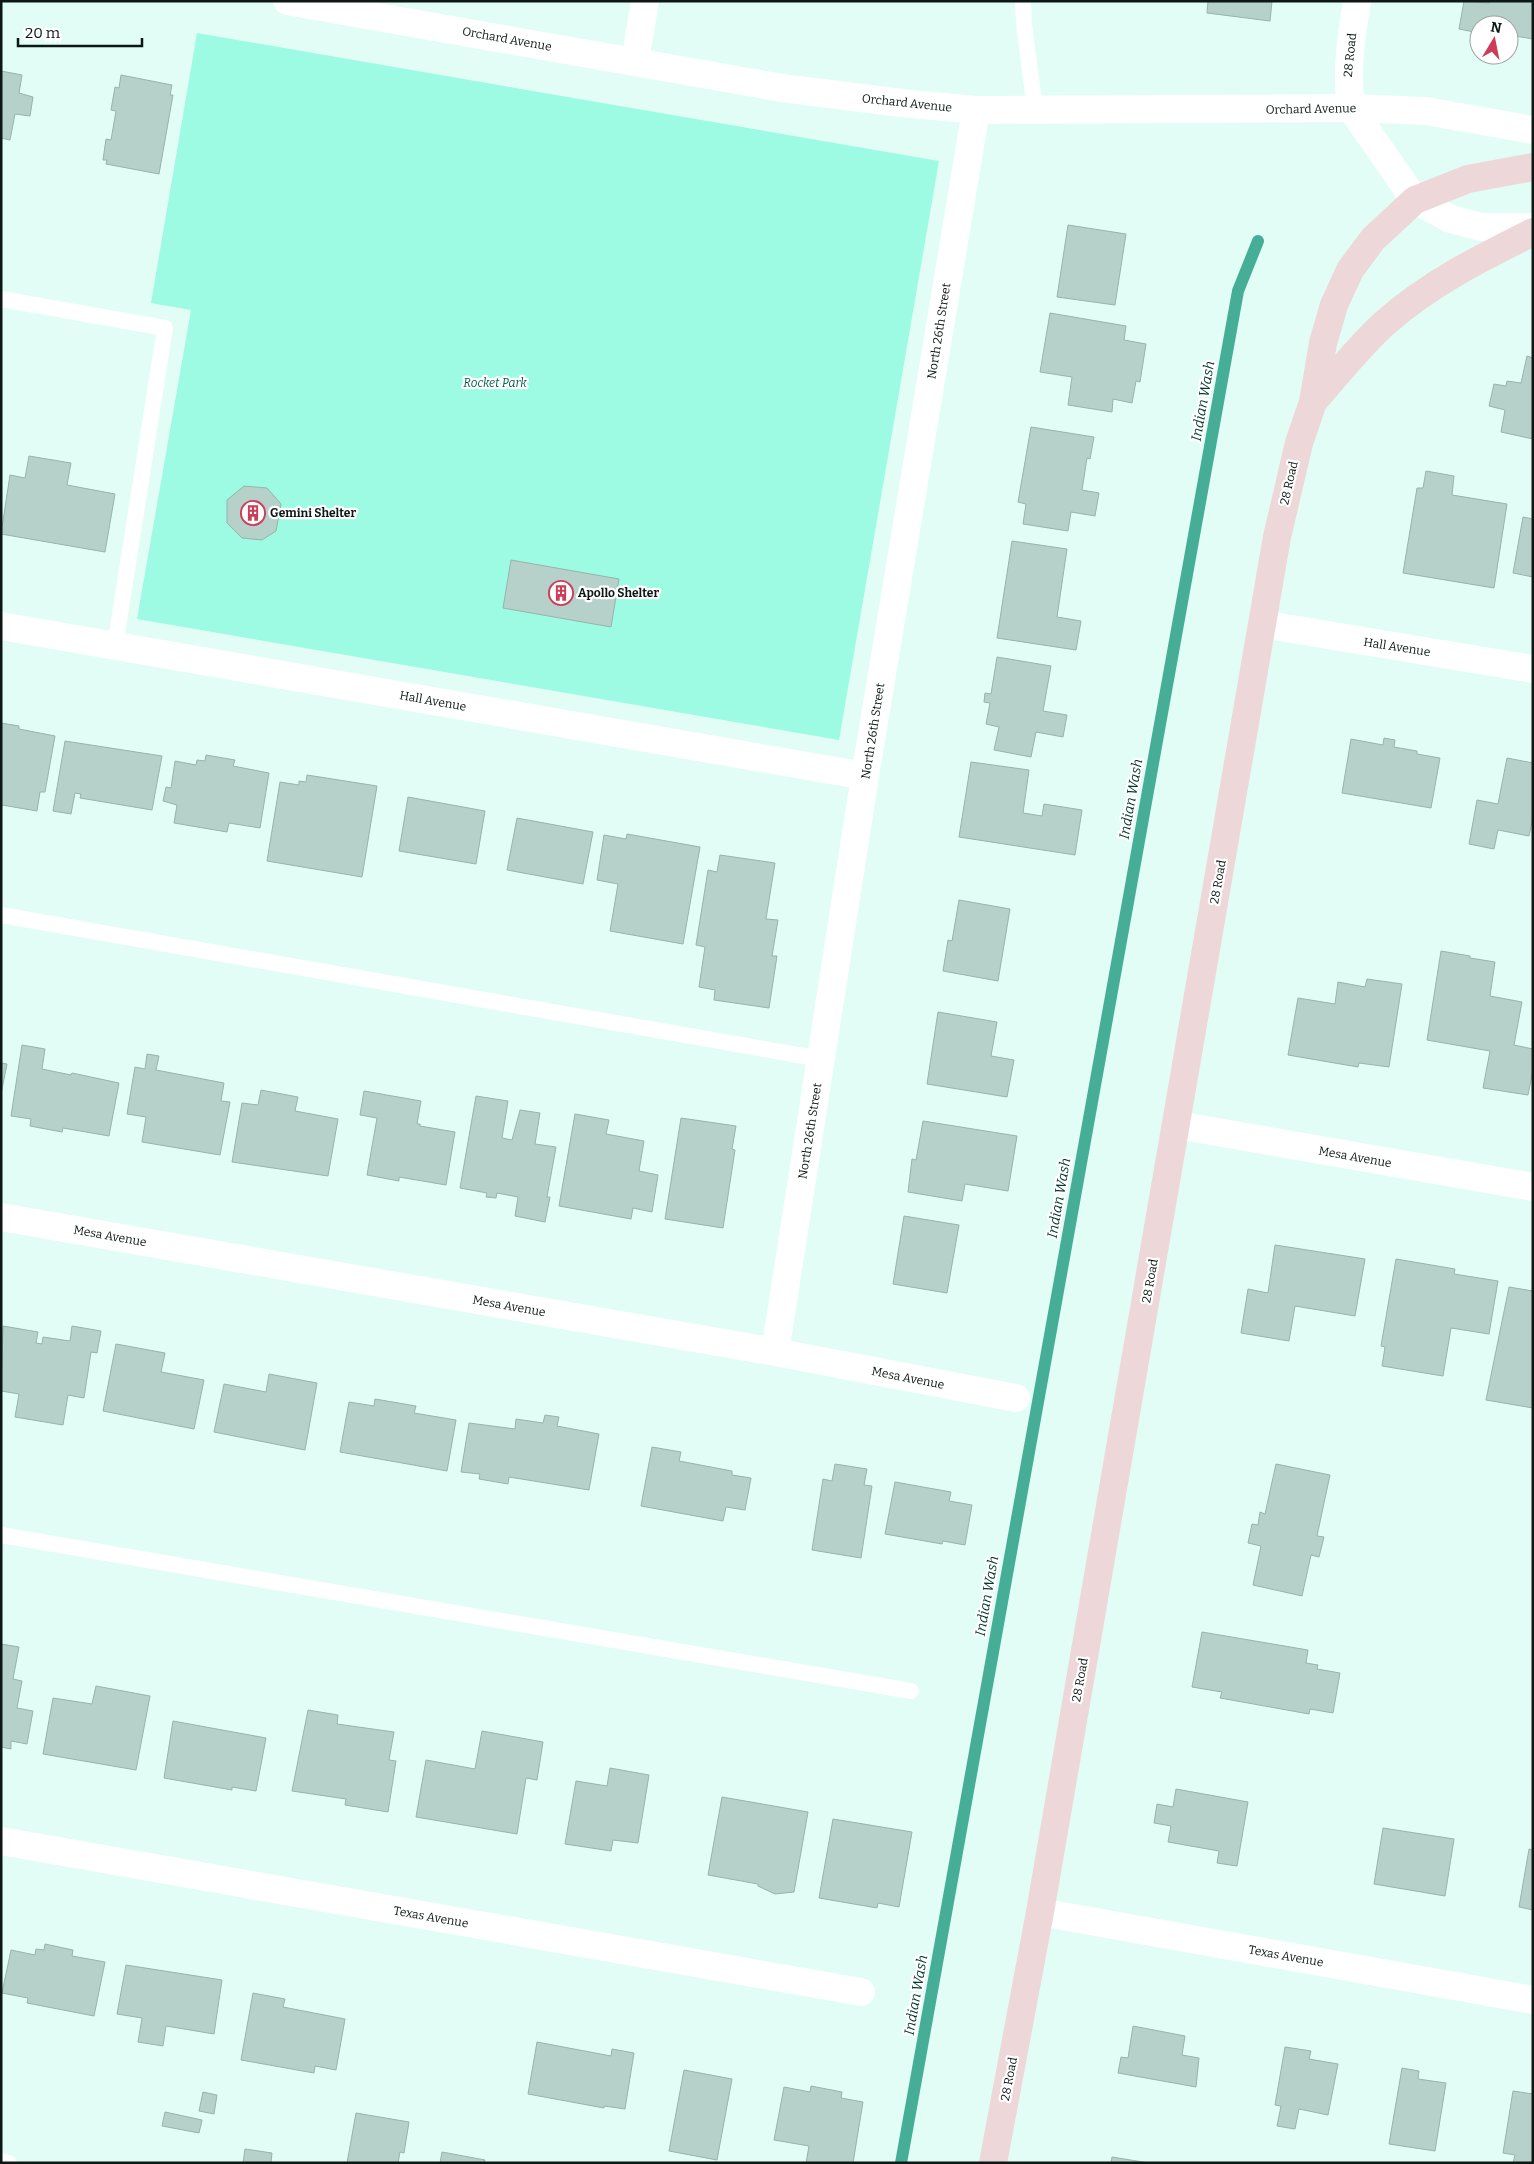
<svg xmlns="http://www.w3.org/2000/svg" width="1534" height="2164" viewBox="0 0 1534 2164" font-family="Bitter,serif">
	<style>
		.green { fill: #9dfbe3 }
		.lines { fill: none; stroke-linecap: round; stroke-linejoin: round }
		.stream { stroke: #46ae97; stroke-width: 12 }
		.building { fill: #b5d1c9; stroke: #98b3ab }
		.service { stroke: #fff; stroke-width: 16 }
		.minor { stroke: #fff; stroke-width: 28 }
		.tertiary { stroke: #fff; stroke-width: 28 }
		.secondary { stroke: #eed7d9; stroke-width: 28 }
		.labels { text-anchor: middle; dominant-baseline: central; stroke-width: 4.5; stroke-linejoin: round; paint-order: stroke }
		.street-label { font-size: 12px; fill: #0d1815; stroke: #fff }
		.park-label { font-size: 12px; font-style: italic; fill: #025d4e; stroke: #fff }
		.poi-label { font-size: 12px; font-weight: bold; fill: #0d1815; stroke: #fff; text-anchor: start }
		.water-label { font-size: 14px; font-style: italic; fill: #05362d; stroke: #fff }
	</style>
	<rect width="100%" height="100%" fill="#e1fdf5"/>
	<!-- green -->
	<path class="green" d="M 197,33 L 939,161 L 839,740 L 137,619 L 191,310 L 151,303 Z"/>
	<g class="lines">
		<!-- stream -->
		<path class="stream" d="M 901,2163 L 1238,291 L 1258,241"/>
	</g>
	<!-- building -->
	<path class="building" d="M 1208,1 L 1272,1 L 1270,21 L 1207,13 Z
		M 1464,1 L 1489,3 L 1489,1 L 1533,1 L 1533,39 L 1509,35 L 1509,25 L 1479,25 L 1479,33 L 1459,29 Z
		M 1,71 L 22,75 L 19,93 L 33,97 L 30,116 L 15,114 L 10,140 L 1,138 Z
		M 121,75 L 172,85 L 170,95 L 173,95 L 159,174 L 106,164 L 107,160 L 103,160 L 106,139 L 111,140 L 116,111 L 111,110 L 115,87 L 119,88 Z
		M 1068,225 L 1126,234 L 1115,305 L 1057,297 Z
		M 1050,313 L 1126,326 L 1124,340 L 1146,344 L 1140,382 L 1136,381 L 1132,403 L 1113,399 L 1112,412 L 1068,405 L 1072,377 L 1040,372 Z
		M 1527,356 L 1533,358 L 1533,439 L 1501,432 L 1505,410 L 1489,406 L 1494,384 L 1506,386 L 1507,381 L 1521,383 Z
		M 1031,427 L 1094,437 L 1090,459 L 1087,458 L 1082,490 L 1099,493 L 1095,516 L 1071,512 L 1068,531 L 1023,524 L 1026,504 L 1018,502 Z
		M 29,456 L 71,463 L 67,485 L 115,494 L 105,552 L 1,534 L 10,475 L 25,478 Z
		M 1426,471 L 1454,476 L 1452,495 L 1507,504 L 1494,588 L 1403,573 L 1417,488 L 1423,488 Z
		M 244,486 L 267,488 L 281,504 L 276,531 L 262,540 L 242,538 L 227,523 L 227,500 Z
		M 1523,517 L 1533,519 L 1533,577 L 1513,573 Z
		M 1012,541 L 1067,549 L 1057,617 L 1081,621 L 1076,650 L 997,638 Z
		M 511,560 L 619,579 L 611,627 L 503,608 Z
		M 997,657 L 1051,666 L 1043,711 L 1067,715 L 1063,737 L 1036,732 L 1031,757 L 994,750 L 999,727 L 986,724 L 990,703 L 984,702 L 985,693 L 991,694 Z
		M 1,723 L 19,726 L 19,729 L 55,736 L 45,792 L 40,792 L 37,811 L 2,805 L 1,810 Z
		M 1384,738 L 1395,740 L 1394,747 L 1417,751 L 1417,754 L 1440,758 L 1431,808 L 1342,793 L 1351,739 L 1383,745 Z
		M 65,741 L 162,756 L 152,810 L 80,798 L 81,794 L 75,793 L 71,814 L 53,811 Z
		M 206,755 L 235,760 L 233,766 L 269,773 L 260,828 L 229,823 L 227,832 L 174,823 L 177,805 L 163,801 L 166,787 L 171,788 L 175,761 L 196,765 L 197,760 L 205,761 Z
		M 1507,758 L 1533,763 L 1533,817 L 1529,836 L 1498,830 L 1494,849 L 1469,844 L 1477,800 L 1498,804 Z
		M 971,762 L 1029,770 L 1023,813 L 1042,816 L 1044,804 L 1082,810 L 1075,855 L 959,837 Z
		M 307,775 L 377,786 L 362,877 L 267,861 L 280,782 L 299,785 L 299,781 L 306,782 Z
		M 408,797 L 485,811 L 476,864 L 399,851 Z
		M 517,818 L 593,832 L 583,884 L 507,870 Z
		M 627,834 L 700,847 L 683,944 L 610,931 L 618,884 L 597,880 L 604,835 L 626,839 Z
		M 720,855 L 775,863 L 766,919 L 778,920 L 772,956 L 777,956 L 769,1008 L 714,1000 L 715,990 L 699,987 L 705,947 L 696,945 L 708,870 L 717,872 Z
		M 959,900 L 1010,909 L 998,981 L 943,971 L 948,940 L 952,941 Z
		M 1441,951 L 1470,956 L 1470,958 L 1495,962 L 1490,996 L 1522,1002 L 1514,1045 L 1533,1049 L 1533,1070 L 1528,1095 L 1483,1088 L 1490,1051 L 1427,1040 Z
		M 1367,979 L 1402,984 L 1389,1067 L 1359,1063 L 1358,1067 L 1288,1055 L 1298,998 L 1335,1004 L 1338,982 L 1365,987 Z
		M 938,1012 L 997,1022 L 991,1056 L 1014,1060 L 1007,1097 L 927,1084 Z
		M 22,1045 L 45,1049 L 42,1069 L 71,1075 L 72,1073 L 119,1083 L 109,1136 L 63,1128 L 62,1132 L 30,1126 L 31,1119 L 11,1116 Z
		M 147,1054 L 159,1056 L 156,1070 L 224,1083 L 221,1101 L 230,1102 L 220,1155 L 142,1142 L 146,1117 L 127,1114 L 135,1067 L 145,1069 Z
		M 1,1063 L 7,1064 L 1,1094 Z
		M 261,1090 L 298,1097 L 295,1111 L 338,1119 L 328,1176 L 232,1162 L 242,1103 L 258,1105 Z
		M 364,1091 L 421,1101 L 417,1124 L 420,1124 L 420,1126 L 455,1132 L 446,1185 L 399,1177 L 399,1181 L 367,1175 L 377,1118 L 360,1115 Z
		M 476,1096 L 508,1101 L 502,1138 L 512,1140 L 520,1110 L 540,1113 L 535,1144 L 556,1147 L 547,1197 L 550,1197 L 545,1222 L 515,1216 L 518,1197 L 497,1193 L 496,1198 L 486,1197 L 487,1193 L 460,1188 Z
		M 575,1114 L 609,1120 L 606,1134 L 644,1141 L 639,1171 L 658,1175 L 652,1212 L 633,1208 L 631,1219 L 559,1206 Z
		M 681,1118 L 736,1126 L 732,1149 L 735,1150 L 723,1228 L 665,1219 Z
		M 923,1121 L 1017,1136 L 1008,1191 L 965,1184 L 962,1201 L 908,1192 L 912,1159 L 916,1160 Z
		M 904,1216 L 959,1225 L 947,1293 L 893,1284 Z
		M 1275,1245 L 1365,1259 L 1355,1316 L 1295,1306 L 1289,1341 L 1241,1333 L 1248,1289 L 1268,1293 Z
		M 1396,1259 L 1455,1269 L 1454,1274 L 1498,1281 L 1489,1334 L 1451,1328 L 1443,1376 L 1382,1366 L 1385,1347 L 1381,1346 Z
		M 1509,1287 L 1533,1291 L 1533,1408 L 1486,1400 Z
		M 3,1326 L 38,1332 L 36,1343 L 42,1344 L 43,1337 L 70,1341 L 72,1326 L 101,1331 L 97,1353 L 91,1352 L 84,1398 L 68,1395 L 63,1425 L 15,1417 L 19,1394 L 1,1391 Z
		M 116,1344 L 165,1353 L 161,1372 L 204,1380 L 194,1429 L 103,1411 Z
		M 269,1374 L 317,1383 L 305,1450 L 214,1432 L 224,1384 L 266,1392 Z
		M 375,1399 L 416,1406 L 414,1413 L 456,1420 L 447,1471 L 340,1452 L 349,1402 L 374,1406 Z
		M 545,1415 L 559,1417 L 557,1426 L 599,1434 L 589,1490 L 509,1477 L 508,1484 L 479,1479 L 480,1474 L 461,1472 L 469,1423 L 515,1429 L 516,1419 L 543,1423 Z
		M 652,1447 L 681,1452 L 679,1461 L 732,1471 L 732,1475 L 751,1478 L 745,1510 L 726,1507 L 723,1521 L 641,1506 Z
		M 835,1464 L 867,1469 L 864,1485 L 872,1486 L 861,1558 L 812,1550 L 823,1479 L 832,1481 Z
		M 1276,1464 L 1330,1475 L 1317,1536 L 1324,1537 L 1319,1557 L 1311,1555 L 1302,1596 L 1253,1585 L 1261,1546 L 1248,1543 L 1252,1524 L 1258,1525 L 1260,1512 L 1265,1514 Z
		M 895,1482 L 951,1492 L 949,1501 L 972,1505 L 965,1545 L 943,1541 L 942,1544 L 885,1534 Z
		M 1202,1632 L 1308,1650 L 1306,1663 L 1318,1665 L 1317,1669 L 1340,1673 L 1333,1713 L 1310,1709 L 1309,1714 L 1220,1698 L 1222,1692 L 1192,1687 Z
		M 1,1644 L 19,1647 L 13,1679 L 22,1681 L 17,1708 L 33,1711 L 27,1744 L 11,1741 L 11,1749 L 1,1747 Z
		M 96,1686 L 150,1696 L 136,1770 L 43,1754 L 53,1698 L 92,1704 Z
		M 308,1710 L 338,1715 L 337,1724 L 394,1732 L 389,1760 L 396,1761 L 388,1812 L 345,1805 L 346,1799 L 292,1791 Z
		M 173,1721 L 266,1738 L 256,1791 L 232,1787 L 232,1790 L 164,1778 Z
		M 482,1731 L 543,1742 L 537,1780 L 526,1778 L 517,1834 L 416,1817 L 426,1760 L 475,1769 Z
		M 610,1768 L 649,1775 L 638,1843 L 613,1840 L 611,1851 L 565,1844 L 576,1781 L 607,1786 Z
		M 1176,1789 L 1248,1802 L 1237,1866 L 1217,1863 L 1219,1851 L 1168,1842 L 1171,1826 L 1154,1823 L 1157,1804 L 1173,1807 Z
		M 722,1797 L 808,1812 L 794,1892 L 775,1894 L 758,1886 L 758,1884 L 708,1875 Z
		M 833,1819 L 912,1832 L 899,1907 L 878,1903 L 877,1908 L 819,1898 Z
		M 1383,1828 L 1454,1839 L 1445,1896 L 1374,1884 Z
		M 1529,1849 L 1533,1850 L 1533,1910 L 1519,1907 Z
		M 45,1944 L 73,1950 L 72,1956 L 105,1962 L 94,2016 L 27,2003 L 28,1998 L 2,1993 L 11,1950 L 35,1955 L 36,1949 L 44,1950 Z
		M 126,1965 L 222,1980 L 214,2034 L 166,2026 L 163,2046 L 138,2042 L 142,2018 L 117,2014 Z
		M 253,1993 L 285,1999 L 283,2007 L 345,2019 L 336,2070 L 315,2066 L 314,2073 L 241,2060 Z
		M 1133,2026 L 1185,2036 L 1182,2055 L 1199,2058 L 1196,2087 L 1118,2073 L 1121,2057 L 1128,2058 Z
		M 537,2042 L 611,2056 L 612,2049 L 634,2053 L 625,2109 L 604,2106 L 604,2108 L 528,2094 Z
		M 1285,2047 L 1311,2051 L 1309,2059 L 1338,2064 L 1328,2115 L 1299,2109 L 1295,2129 L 1277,2126 L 1281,2106 L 1275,2105 Z
		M 1402,2068 L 1419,2071 L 1418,2079 L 1446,2083 L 1435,2151 L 1389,2144 Z
		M 684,2070 L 732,2079 L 717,2160 L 669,2151 Z
		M 811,2086 L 842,2092 L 841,2098 L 863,2102 L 853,2163 L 806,2163 L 809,2146 L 774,2140 L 784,2087 L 810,2092 Z
		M 1513,2091 L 1533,2094 L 1533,2163 L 1513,2163 L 1515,2155 L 1503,2153 Z
		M 203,2092 L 217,2095 L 214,2114 L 199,2111 Z
		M 165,2112 L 202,2120 L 199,2133 L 162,2126 Z
		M 356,2113 L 409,2122 L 404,2153 L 400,2152 L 398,2163 L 347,2163 Z
		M 245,2149 L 272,2153 L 271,2163 L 243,2163 Z
		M 442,2152 L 485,2160 L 484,2163 L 440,2163 Z
		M 1112,2157 L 1149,2163 L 1111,2163 Z"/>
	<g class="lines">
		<!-- service -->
		<path class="service" d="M 1023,1 L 1024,24 L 1035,110
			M 1,299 L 165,328 L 115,646
			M 1,915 L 821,1059
			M 1,1535 L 911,1691
			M 1,2161 L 9,2163"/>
		<!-- minor -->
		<path class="minor" d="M 635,61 L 645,1
			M 1351,108 C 1346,71 1351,38 1357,1
			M 1262,624 L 1533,669
			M 1,626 L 865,776
			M 1177,1125 L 1533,1187
			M 1,1217 L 775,1352 L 1016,1398
			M 775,1352 L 865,776 L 976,110
			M 1,1841 L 861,1992
			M 1040,1912 L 1533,2000"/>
		<!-- tertiary -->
		<path class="tertiary" d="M 287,1 L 782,88 L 901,103 L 976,110 L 1351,108 L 1426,111 L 1533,130
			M 1351,108 L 1415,200 L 1451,219 L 1481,227 L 1533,227"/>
		<!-- secondary -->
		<path class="secondary" d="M 1313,402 C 1337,375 1359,346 1386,322 C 1430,283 1481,258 1533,232
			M 993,2163 L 1040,1912 L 1277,537 L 1299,443 L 1313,402 L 1323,343 L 1334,305 L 1350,270 L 1373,239 L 1415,200 L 1468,179 L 1533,167"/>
	</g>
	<!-- icons -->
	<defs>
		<symbol id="building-ring" viewBox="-11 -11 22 22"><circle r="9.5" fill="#fff" stroke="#ce3d57" stroke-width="1.5"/><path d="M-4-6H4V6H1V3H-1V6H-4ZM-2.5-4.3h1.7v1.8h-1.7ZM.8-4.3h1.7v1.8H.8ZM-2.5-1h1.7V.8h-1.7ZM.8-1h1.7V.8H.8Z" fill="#ce3d57"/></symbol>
	</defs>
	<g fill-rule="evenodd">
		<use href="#building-ring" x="239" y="499" width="28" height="28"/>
		<use href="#building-ring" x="547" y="579" width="28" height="28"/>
	</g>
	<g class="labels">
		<!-- street labels -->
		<g class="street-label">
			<text transform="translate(507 39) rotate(10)">Orchard Avenue</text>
			<text transform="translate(1350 55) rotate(-84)">28 Road</text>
			<text transform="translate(907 103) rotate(6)">Orchard Avenue</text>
			<text transform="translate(1311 109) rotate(-1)">Orchard Avenue</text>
			<text transform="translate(939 331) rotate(-81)">North 26th Street</text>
			<text transform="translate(1289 483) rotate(-77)">28 Road</text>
			<text transform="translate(1397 647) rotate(9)">Hall Avenue</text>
			<text transform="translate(433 701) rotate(10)">Hall Avenue</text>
			<text transform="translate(873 731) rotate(-81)">North 26th Street</text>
			<text transform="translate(1218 882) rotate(-80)">28 Road</text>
			<text transform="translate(810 1131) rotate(-81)">North 26th Street</text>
			<text transform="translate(1355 1157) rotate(10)">Mesa Avenue</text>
			<text transform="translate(110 1236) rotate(10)">Mesa Avenue</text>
			<text transform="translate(1150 1281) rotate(-80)">28 Road</text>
			<text transform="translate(509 1306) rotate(10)">Mesa Avenue</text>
			<text transform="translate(908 1378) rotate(11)">Mesa Avenue</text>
			<text transform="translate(1080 1680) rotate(-80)">28 Road</text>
			<text transform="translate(431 1917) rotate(10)">Texas Avenue</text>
			<text transform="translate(1286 1956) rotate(10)">Texas Avenue</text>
			<text transform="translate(1009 2079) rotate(-79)">28 Road</text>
		</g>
		<!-- park labels -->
		<g class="park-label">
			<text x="495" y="383">Rocket Park</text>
		</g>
		<!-- poi labels -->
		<g class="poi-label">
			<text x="270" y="513">Gemini Shelter</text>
			<text x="578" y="593">Apollo Shelter</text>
		</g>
		<!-- water labels -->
		<g class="water-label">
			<text transform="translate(1203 401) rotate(-80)">Indian Wash</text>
			<text transform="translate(1131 799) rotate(-80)">Indian Wash</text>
			<text transform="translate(1059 1198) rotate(-80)">Indian Wash</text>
			<text transform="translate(987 1596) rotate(-80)">Indian Wash</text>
			<text transform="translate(916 1995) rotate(-80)">Indian Wash</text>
		</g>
	</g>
	<!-- border -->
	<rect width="1534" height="2164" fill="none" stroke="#0d1815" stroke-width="5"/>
	<!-- north arrow -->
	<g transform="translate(1494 40) rotate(10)"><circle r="24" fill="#ffffff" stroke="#9ea3a1"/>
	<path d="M0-4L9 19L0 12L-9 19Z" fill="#ce3d57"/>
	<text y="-8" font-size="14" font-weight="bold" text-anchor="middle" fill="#0d1815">N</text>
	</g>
	<!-- scale -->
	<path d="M18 38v8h124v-8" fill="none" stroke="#0d1815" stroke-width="2.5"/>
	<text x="25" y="38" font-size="15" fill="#0d1815" stroke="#ffffff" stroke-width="4" paint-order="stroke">20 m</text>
</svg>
